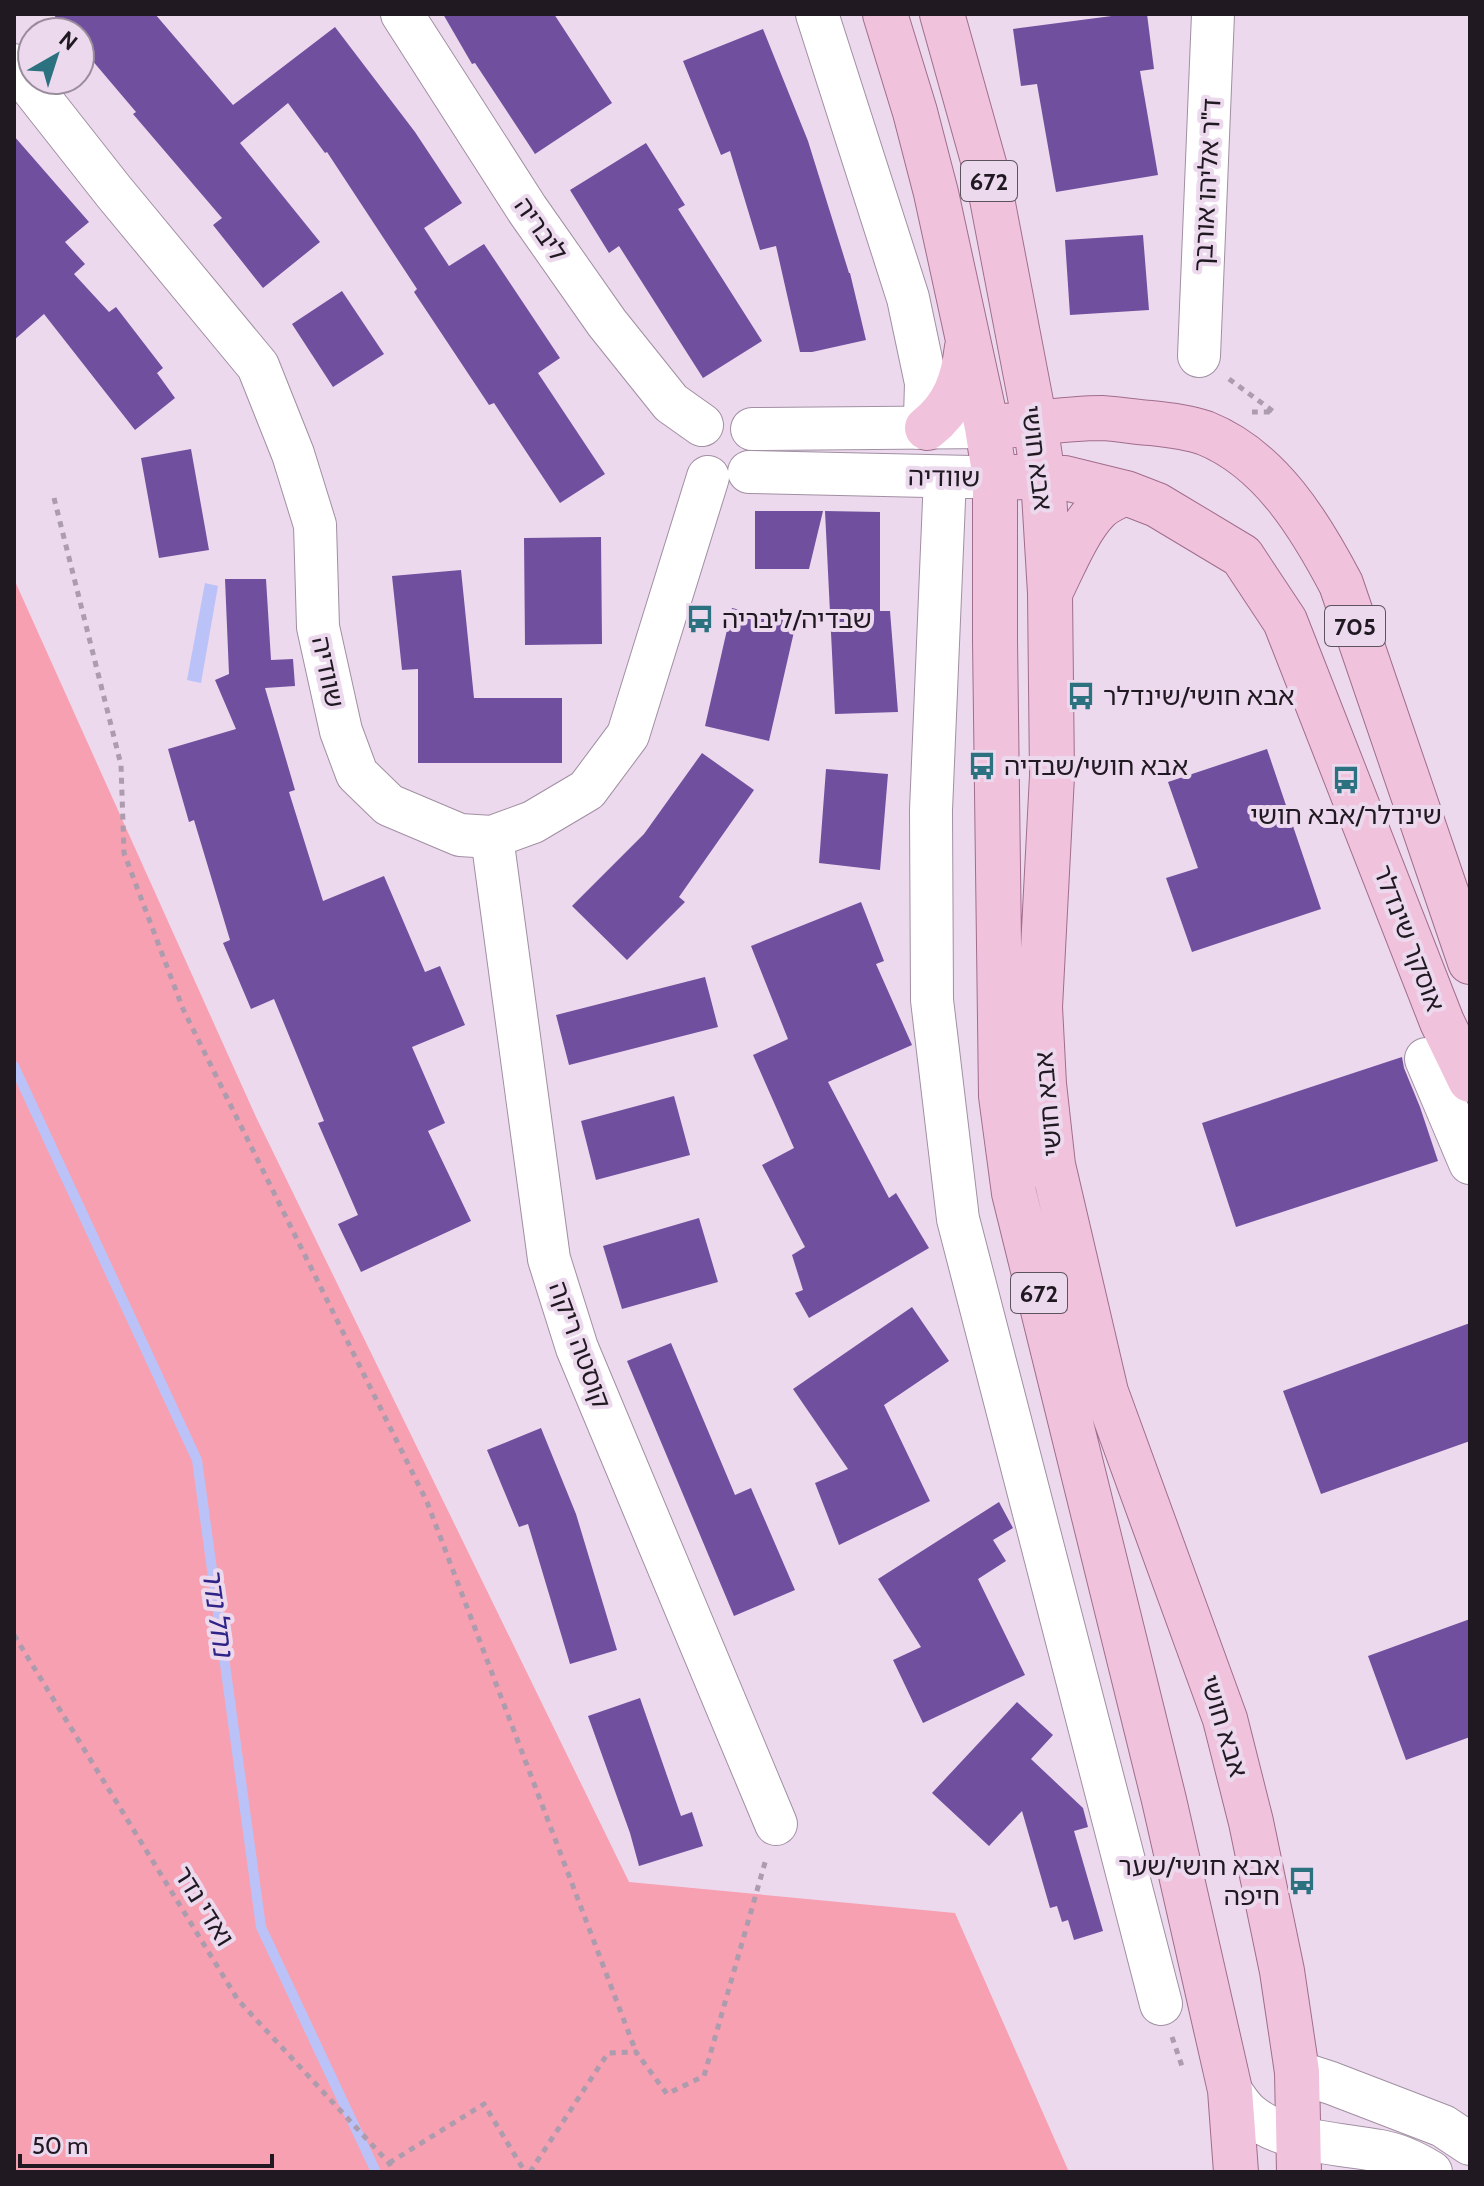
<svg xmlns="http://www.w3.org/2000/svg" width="1484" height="2186" viewBox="0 0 1484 2186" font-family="Cabin,'Noto Sans Hebrew',sans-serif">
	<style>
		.green { fill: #f7a0b1 }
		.water { fill: #bbc2f8 }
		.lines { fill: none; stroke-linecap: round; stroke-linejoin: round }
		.stream { stroke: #bbc2f8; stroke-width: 10 }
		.building { fill: #704f9f }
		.minor-casing { stroke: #a18fa2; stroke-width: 44 }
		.major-casing { stroke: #a16d8c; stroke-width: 46 }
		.path { stroke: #ac9cad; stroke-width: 5; stroke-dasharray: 6 6; stroke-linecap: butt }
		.minor { stroke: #fff; stroke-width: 42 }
		.major { stroke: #f1c2dc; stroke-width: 44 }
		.labels { text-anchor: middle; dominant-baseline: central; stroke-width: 8; stroke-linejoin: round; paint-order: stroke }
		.shield { fill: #ecd9ee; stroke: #5d535e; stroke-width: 2 }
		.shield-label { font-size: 24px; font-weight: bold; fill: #201921 }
		.street-label { font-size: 26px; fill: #201921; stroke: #ecd9ee }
		.poi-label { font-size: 26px; fill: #201921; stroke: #ecd9ee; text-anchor: start }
		.water-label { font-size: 28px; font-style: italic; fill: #2e2487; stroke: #ecd9ee }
	</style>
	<rect width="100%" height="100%" fill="#ecd9ee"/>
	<!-- green -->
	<path class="green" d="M 14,579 L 256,1117 L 629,1882 L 955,1913 L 1069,2172 L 14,2172 Z"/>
	<!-- water -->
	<path class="water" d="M 205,583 L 218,586 L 201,683 L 187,680 Z"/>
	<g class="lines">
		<!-- stream -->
		<path class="stream" d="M 14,1066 L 197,1460 L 261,1927 L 376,2172"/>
	</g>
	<!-- building -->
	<path class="building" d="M 53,14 L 155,14 L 233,105 L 335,27 L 415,132 L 462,203 L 424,228 L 449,266 L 484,244 L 560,358 L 538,373 L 605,474 L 560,503 L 494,403 L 489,405 L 414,292 L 417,289 L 327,152 L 325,153 L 288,103 L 240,143 L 320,242 L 263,288 L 213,225 L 222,218 L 133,114 L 136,112 L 80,46 L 80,32 L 68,32 Z
		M 443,14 L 554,14 L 612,103 L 535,154 L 475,63 L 472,64 Z
		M 1127,14 L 1147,14 L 1154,69 L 1140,71 L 1158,175 L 1056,192 L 1037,84 L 1021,86 L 1013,29 Z
		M 763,29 L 808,141 L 849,273 L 850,273 L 866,340 L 812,352 L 800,352 L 776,246 L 760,250 L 730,151 L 721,155 L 683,61 Z
		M 14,136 L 89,222 L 65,242 L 85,264 L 74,274 L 109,312 L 116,307 L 163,368 L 157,373 L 175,398 L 135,430 L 44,314 L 14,340 Z
		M 646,143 L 685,205 L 678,209 L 762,341 L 703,378 L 619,246 L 609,253 L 570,190 Z
		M 1143,235 L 1149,310 L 1070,315 L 1065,240 Z
		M 342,291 L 384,354 L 333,387 L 292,324 Z
		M 191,449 L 209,550 L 159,558 L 141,458 Z
		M 755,511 L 823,511 L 809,569 L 755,569 Z
		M 825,511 L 880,512 L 880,611 L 890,611 L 898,712 L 835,714 Z
		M 601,537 L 602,644 L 525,645 L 524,538 Z
		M 461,570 L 474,698 L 562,698 L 562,763 L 418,763 L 418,669 L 402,670 L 392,576 Z
		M 225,579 L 266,579 L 271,660 L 293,659 L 295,686 L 265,688 L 295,790 L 289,792 L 323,901 L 384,876 L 425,972 L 440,966 L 465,1025 L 412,1047 L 445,1123 L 428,1131 L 471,1221 L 361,1272 L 338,1224 L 358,1215 L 318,1123 L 324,1121 L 274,999 L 251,1009 L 223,943 L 230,940 L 194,820 L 189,822 L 168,749 L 236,729 L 215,680 L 229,674 Z
		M 732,608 L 796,623 L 769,741 L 705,726 Z
		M 1267,749 L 1321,909 L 1192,952 L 1166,878 L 1198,868 L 1168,782 Z
		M 702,753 L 754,790 L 679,897 L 685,902 L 627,960 L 572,906 L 644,834 Z
		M 826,769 L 888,774 L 880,870 L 819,863 Z
		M 861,902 L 884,961 L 876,964 L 912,1045 L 828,1082 L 889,1198 L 896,1193 L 929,1248 L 809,1318 L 795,1293 L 803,1290 L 792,1255 L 805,1247 L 762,1165 L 794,1148 L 753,1055 L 788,1039 L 751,946 Z
		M 705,977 L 718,1027 L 569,1065 L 556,1015 Z
		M 1402,1057 L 1404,1068 L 1420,1107 L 1438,1161 L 1236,1227 L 1202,1123 Z
		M 674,1096 L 690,1155 L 596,1180 L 581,1121 Z
		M 699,1218 L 718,1282 L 622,1309 L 603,1246 Z
		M 912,1307 L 949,1361 L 884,1405 L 930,1501 L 839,1545 L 815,1483 L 848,1469 L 793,1389 Z
		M 1470,1323 L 1470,1441 L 1321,1494 L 1283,1391 Z
		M 671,1343 L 735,1495 L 751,1488 L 795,1590 L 734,1616 L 627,1361 Z
		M 541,1428 L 576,1514 L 617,1650 L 570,1664 L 528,1524 L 519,1527 L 487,1450 Z
		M 999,1502 L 1013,1528 L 993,1540 L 1006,1561 L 978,1579 L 1025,1675 L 923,1723 L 893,1660 L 921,1647 L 878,1579 Z
		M 1470,1619 L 1470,1737 L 1406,1760 L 1368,1656 Z
		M 640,1698 L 681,1816 L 692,1812 L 703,1846 L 639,1866 L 630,1833 L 588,1716 Z
		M 1017,1702 L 1053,1735 L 1031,1759 L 1083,1808 L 1088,1827 L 1074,1831 L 1103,1931 L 1074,1940 L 1068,1920 L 1062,1922 L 1057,1906 L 1050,1908 L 1022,1811 L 989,1846 L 932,1793 Z"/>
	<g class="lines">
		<defs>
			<path id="minor" d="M 402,14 L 527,209 L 607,323 L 671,403 L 702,425
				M 817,14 L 908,298 L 926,383 L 925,417 L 916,428
				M 14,65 L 114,192 L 258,366 L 293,454 L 315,525 L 318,627 L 341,731 L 357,774 L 389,805 L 460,835 L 492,837 L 533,822 L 587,790 L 628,735 L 708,477
				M 1199,356 L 1213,14
				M 752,429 L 987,427
				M 749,472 L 972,477
				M 945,477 L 931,810 L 932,1000 L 958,1219 L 1161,2004
				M 492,837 L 549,1259 L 577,1348 L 776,1824
				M 1426,1059 L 1470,1163
				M 1297,2072 L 1331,2083 L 1443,2126 L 1470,2144
				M 1230,2090 C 1236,2098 1241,2107 1249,2114 C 1284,2143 1338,2143 1380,2151 C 1397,2154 1416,2163 1431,2172"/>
			<path id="major" d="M 885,14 L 915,112 L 936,193 L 987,427 L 995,478 L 995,640 L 1001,1096 L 1014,1193 L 1164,1800 L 1230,2090 L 1236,2172
				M 942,14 L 988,178 L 1035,423 L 1043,477 L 1050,593 L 1052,776 L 1040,1007 L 1044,1084 L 1053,1165 L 1106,1392 L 1225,1719 L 1251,1822 L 1282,1971 L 1297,2072 L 1299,2172
				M 1005,426 C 1036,423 1072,418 1102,418 C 1119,419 1135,422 1151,423 C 1169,425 1188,427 1205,433 C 1270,459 1310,525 1341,584 L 1470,962
				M 927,428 C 954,407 963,380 967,347
				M 1014,477 L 1065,478 L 1126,493 L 1157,505 L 1242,556 L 1285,621 L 1442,1022 L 1470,1080
				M 1050,593 C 1063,567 1078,529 1098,509 C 1106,501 1116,497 1126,493"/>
		</defs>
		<!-- minor casing -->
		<use href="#minor" class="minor-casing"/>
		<!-- major casing -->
		<use href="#major" class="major-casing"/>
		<!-- path -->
		<path class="path" d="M 1229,379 L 1274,412 L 1252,412
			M 54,498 L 121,765 L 124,853 L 183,1009 L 427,1502 L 636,2052
			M 14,1635 L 238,2000 L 389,2163 L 394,2172
			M 1172,2037 L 1183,2069
			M 389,2163 L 484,2104 L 525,2172
			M 530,2172 L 608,2053 L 636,2052 L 667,2094 L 704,2076 L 766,1859"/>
		<!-- minor -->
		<use href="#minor" class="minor"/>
		<!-- major -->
		<use href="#major" class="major"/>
	</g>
	<!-- icons -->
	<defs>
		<symbol id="bus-bare" viewBox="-9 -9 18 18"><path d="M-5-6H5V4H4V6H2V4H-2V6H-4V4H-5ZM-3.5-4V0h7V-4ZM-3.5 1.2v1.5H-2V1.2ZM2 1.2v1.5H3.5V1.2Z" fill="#2b717f" stroke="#ecd9ee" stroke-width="2.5" paint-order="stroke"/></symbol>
	</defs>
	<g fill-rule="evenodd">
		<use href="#bus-bare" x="680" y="599" width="40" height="40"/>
		<use href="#bus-bare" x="1061" y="676" width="40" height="40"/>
		<use href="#bus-bare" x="962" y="746" width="40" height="40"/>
		<use href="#bus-bare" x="1326" y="760" width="40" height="40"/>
		<use href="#bus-bare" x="1282" y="1861" width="40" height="40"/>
	</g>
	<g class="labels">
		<!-- shield labels -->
		<g class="shield">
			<rect x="961" y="161" width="56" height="40" rx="6"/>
			<rect x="1325" y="606" width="60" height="40" rx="6"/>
			<rect x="1011" y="1273" width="56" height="40" rx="6"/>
		</g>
		<g class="shield-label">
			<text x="989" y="181">672</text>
			<text x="1355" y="626">705</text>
			<text x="1039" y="1293">672</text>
		</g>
		<!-- street labels -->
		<g class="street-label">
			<text transform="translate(1207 185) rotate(-87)">ד"ר אליהו אורבך</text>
			<text transform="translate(541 229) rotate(55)">ליבריה</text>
			<text transform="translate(1037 458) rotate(83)">אבא חושי</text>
			<text transform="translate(944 477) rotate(1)">שוודיה</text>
			<text transform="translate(328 672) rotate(78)">שוודיה</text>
			<text transform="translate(1409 938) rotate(69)">אוסקר שינדלר</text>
			<text transform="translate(1048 1104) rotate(-95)">אבא חושי</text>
			<text transform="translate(580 1345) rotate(70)">קוסטה ריקה</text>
			<text transform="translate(1224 1726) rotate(73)">אבא חושי</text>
			<text transform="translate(204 1906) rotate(58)">ואדי נדר</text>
		</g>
		<!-- poi labels -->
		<g class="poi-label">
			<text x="722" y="619">שבדיה/ליבריה</text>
			<text x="1103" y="696">אבא חושי/שינדלר</text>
			<text x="1004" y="766">אבא חושי/שבדיה</text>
			<text x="1346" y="815" text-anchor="middle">שינדלר/אבא חושי</text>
			<text x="1280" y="1866" text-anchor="end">אבא חושי/שער<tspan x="1280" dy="30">חיפה</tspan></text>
		</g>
		<!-- water labels -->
		<g class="water-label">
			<text transform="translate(218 1612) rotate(82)">נחל נדר</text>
		</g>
	</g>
	<!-- border -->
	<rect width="1484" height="2186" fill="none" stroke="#201921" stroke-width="32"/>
	<!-- north arrow -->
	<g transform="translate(56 56) rotate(39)"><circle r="38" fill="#ecd9ee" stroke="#9a8c9c" stroke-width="2"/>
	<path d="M0-6L14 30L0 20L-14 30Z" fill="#2b717f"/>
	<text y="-12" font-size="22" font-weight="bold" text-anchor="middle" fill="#201921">N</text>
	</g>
	<!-- scale -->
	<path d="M20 2154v12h252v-12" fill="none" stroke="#201921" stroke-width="4"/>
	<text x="32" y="2154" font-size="24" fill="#201921" stroke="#ecd9ee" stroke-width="6" paint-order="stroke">50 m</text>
</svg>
